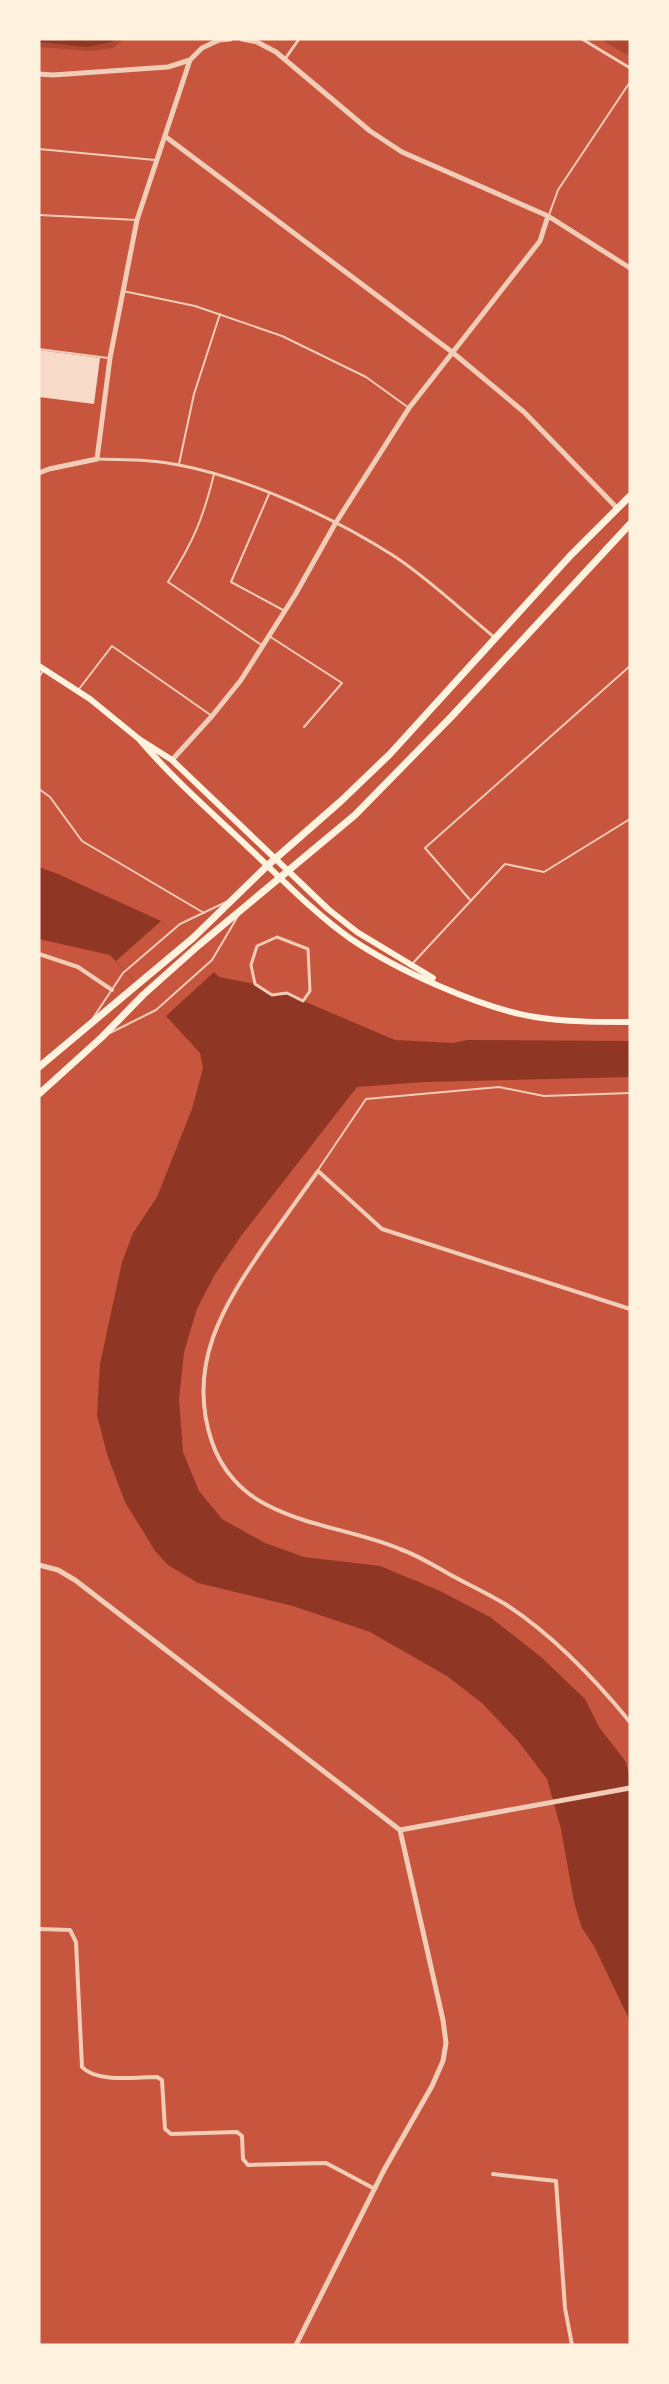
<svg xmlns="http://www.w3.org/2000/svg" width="669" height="2384" viewBox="0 0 669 2384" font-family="'DejaVu Sans',sans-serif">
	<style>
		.green { fill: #ae4732 }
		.water { fill: #8f3625 }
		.pier { fill: #c8553d }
		.building { fill: #f7dbc8 }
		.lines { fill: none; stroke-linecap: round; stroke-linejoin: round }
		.service { stroke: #f1ccb7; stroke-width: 2 }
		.pedestrian { stroke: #f1ccb7; stroke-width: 3 }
		.minor { stroke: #f1ccb7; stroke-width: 4 }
		.tertiary { stroke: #f1ccb7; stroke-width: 5 }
		.secondary { stroke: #fff3e0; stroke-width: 6 }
		.trunk { stroke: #fff3e0; stroke-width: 7 }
	</style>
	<rect width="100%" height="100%" fill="#c8553d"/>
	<!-- green -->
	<path class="green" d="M 39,39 L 124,39 L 113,48 L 92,51 L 39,47 Z
		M 600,39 L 630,39 L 630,57 Z"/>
	<!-- water -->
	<path class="water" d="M 39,39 L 114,39 L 111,42 L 87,47 L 39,42 Z
		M 39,867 L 58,874 L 161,921 L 219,977 L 255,984 L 272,995 L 287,994 L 395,1040 L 453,1043 L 467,1040 L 630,1041 L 630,1077 L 424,1082 L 357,1087 L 241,1236 L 214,1276 L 197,1309 L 184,1352 L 179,1399 L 183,1452 L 199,1491 L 222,1519 L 265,1543 L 304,1557 L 380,1566 L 438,1590 L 490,1617 L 541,1657 L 585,1699 L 599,1727 L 626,1762 L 630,1779 L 630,2021 L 594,1946 L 582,1928 L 574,1902 L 561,1829 L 547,1779 L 518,1741 L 482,1703 L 447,1676 L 370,1632 L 293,1606 L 198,1583 L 168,1565 L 155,1551 L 125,1502 L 107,1454 L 97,1415 L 100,1364 L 122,1262 L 133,1233 L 157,1197 L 192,1109 L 203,1068 L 200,1053 L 110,955 L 39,939 Z"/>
	<!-- pier -->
	<path class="pier" d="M 161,921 L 214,972 L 166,1016 L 116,961 Z"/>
	<!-- building -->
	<path class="building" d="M 39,350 L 100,358 L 94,404 L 39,397 Z"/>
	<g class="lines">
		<!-- service -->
		<path class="service" d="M 39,149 L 155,160
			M 39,215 L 137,220
			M 549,215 L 558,190 L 630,82
			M 123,291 L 195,306 L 282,336 L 366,377 L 409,408
			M 39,349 L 108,358
			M 179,464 L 194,394 L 220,314
			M 214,474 C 203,519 193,542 168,582 L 263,646
			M 269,494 L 231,582 L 283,610
			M 269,636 L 342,683 L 304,727
			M 39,677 L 43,671
			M 79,689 L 112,646 L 212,716
			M 39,789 L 50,797 L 82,841 L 204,913
			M 471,901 L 425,848 L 630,666
			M 413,963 L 505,864 L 544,872 L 630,819
			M 93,1018 L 123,973 L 180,924 L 226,902
			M 110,1033 L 156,1010 L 212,960 L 238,916
			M 318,1170 L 366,1099 L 499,1087 L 544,1096 L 630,1093"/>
		<!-- pedestrian -->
		<path class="pedestrian" d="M 582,39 L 630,68
			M 285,59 L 299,39
			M 97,459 C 125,460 152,459 179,465 C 248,478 335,518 394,556 C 429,579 461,610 494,637
			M 277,937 L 308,949 L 310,991 L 303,1001 L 287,993 L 272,995 L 255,984 L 251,965 L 257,946 Z"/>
		<!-- minor -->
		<path class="minor" d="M 39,954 L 78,967 L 112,990
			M 630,1309 L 382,1229 L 318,1171 C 300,1196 283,1220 265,1245 C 223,1306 186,1365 212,1442 C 221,1469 241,1492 267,1505 C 309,1527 357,1531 400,1549 C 417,1555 433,1565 449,1574 C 467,1584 487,1593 505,1604 C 553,1635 594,1678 630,1722
			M 39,1929 L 70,1930 L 76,1942 L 82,2067 C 97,2083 136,2077 157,2077 L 162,2080 L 165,2129 L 171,2134 L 237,2132 L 242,2136 L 243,2159 L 248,2165 L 326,2163 L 375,2189
			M 493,2174 L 556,2181 L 565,2308 L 572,2345"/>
		<!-- tertiary -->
		<path class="tertiary" d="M 242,39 L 257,42 L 276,52 L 370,131 L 402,152 L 548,216 L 630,268
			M 39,74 L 53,75 L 168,67 L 190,60 L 202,48 L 219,40 L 230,39
			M 166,137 L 452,352 L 524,412 L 617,508
			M 39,473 L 49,469 L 97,459 L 110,358 L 137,220 L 190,60
			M 172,760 L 212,716 L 241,680 L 295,595 L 335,524 L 409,408 L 540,241 L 548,216
			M 39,1565 L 58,1570 L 75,1580 L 400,1830 L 443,2020 L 446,2043 L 443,2061 L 432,2086 L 384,2170 L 296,2345
			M 400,1830 L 630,1788"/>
		<!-- secondary -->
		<path class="secondary" d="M 39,666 L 90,699 L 139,739 L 172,760 L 328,909 L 357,932 L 433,978
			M 139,739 C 172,778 211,812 249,848 C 282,879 314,913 351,939 C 397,970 480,1008 535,1017 C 566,1022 598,1022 630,1022"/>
		<!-- trunk -->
		<path class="trunk" d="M 39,1067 L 193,938 L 268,865 L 341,801 L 390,754 L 570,556 L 630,496
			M 39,1094 L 102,1037 L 143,995 L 199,945 L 355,815 L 452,716 L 630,524"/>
	</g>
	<!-- border -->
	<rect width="669" height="2384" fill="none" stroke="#fff3e0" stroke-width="81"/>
</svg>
